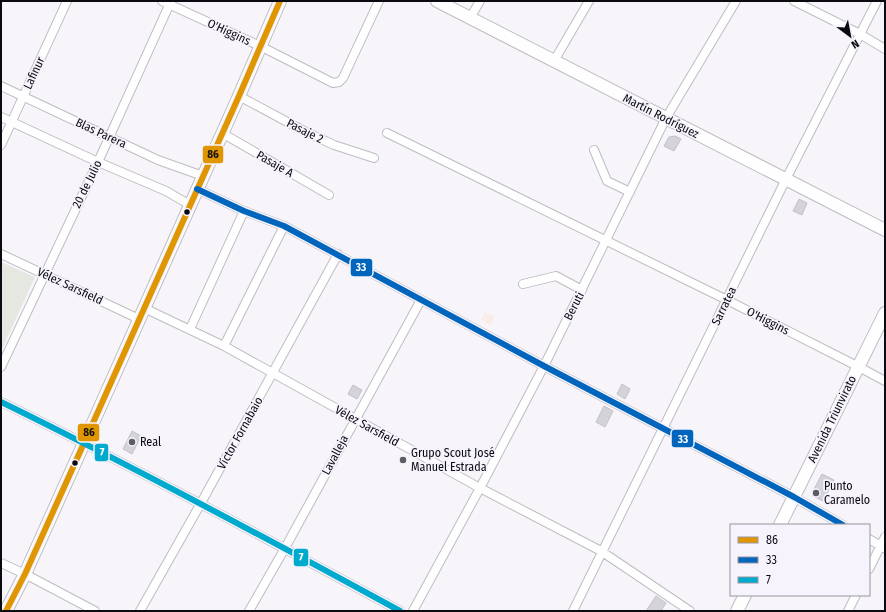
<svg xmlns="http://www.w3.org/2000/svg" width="886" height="612" viewBox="0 0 886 612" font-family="'Fira Sans Condensed',sans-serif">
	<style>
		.medical { fill: #f9ede7 }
		.green { fill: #e4e8e0 }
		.building { fill: #d5d3da; stroke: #c3c1c7 }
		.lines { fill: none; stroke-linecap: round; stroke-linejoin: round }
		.street-casing { stroke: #bebcc2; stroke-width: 10 }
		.secondary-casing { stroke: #bebcc2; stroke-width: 14 }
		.street { stroke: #fefefe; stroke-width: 8 }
		.secondary { stroke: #fefefe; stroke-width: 12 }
		.bus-1-casing { stroke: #f6f3fc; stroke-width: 9 }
		.bus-2-casing { stroke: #f6f3fc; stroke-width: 9 }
		.bus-3-casing { stroke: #f6f3fc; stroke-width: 9 }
		.bus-1 { stroke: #e09602; stroke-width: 6 }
		.bus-2 { stroke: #0065bd; stroke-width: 6 }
		.bus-3 { stroke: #00a9ce; stroke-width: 6 }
		.bus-dot { fill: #0c0a11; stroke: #f6f3fc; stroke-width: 1.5 }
		.poi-dot { fill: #5e5c63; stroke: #f6f3fc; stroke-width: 1.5 }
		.labels { text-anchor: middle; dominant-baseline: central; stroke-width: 3.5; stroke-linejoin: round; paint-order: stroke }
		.street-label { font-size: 12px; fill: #0c0a11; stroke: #f6f3fc }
		.poi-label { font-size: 12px; fill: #0c0a11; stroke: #f6f3fc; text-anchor: start }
		.line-badge { stroke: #f6f3fc; stroke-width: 1.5 }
		.badge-label { font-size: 11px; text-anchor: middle; font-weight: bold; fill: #fff }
		.pale-badge-label { font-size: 11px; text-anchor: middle; font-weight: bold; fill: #111 }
	</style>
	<rect width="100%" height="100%" fill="#f7f5fa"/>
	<!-- medical -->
	<path class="medical" d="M 485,312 L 495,317 L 491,325 L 481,320 Z"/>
	<!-- green -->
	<path class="green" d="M 1,262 L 35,277 L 1,351 Z"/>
	<!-- building -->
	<path class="building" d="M 675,136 L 681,139 L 674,151 L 664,146 L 669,137 Z
		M 799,199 L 807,203 L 802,215 L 793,211 Z
		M 622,384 L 630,389 L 625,399 L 617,394 Z
		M 353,385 L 362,390 L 357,399 L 348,394 Z
		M 604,406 L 613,411 L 605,427 L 596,422 Z
		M 132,431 L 141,436 L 132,454 L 123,449 Z
		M 822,474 L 834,480 L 823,501 L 815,497 L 813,491 Z
		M 656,596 L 666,603 L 661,611 L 646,611 Z"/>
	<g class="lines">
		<defs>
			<path id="street" d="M 162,1 L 260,46 L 333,83 L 339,82 L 343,78 L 379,1
				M 794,1 L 860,34 L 885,49
				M 470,18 L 480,1
				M 554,61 L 589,1
				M 1,86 L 158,160 L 203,176
				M 239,96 L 306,132 L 334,145 L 374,158
				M 1,117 L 98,162 L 166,191 L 190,205
				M 222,133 L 329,195
				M 387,133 L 727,300 L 859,367 L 885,381
				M 1,145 L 67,1
				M 594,150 L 607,181 L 630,192
				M 197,189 L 244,211 L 284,226 L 544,366 L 794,497 L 843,525
				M 1,254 L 139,319
				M 523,284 L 556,276 L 582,290
				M 144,308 L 224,346 L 480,488 L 601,551 L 690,611
				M 190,329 L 244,211
				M 224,346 L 284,226
				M 1,367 L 98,162 L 171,1
				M 1,402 C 136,468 268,539 400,611
				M 869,539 L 884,548
				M 1,563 L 25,574 L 95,611
				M 869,569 L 885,537
				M 140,611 L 201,503 L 338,254
				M 249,611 L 285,548 L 421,300
				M 413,611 L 480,488 L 544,366 L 666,118 L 736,1
				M 573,611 L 786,179 L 877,1
				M 848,611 L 856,595"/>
			<path id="secondary" d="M 437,1 L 885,230
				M 780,525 L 885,313
				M 6,611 L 25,574 L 84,443 L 239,96 L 280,1
				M 737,611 L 745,595"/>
		</defs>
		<!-- street casing -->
		<use href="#street" class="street-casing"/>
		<!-- secondary casing -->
		<use href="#secondary" class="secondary-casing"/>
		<!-- street -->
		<use href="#street" class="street"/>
		<!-- secondary -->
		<use href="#secondary" class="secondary"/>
		<defs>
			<path id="bus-1" d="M 6,611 L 25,574 L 84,443 L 239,96 L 280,1"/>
			<path id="bus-2" d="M 197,189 L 244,211 L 284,226 L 544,366 L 794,497 L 843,525"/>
			<path id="bus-3" d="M 1,402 C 136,468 268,539 400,611"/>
		</defs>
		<!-- bus-1 casing -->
		<use href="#bus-1" class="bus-1-casing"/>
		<!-- bus-2 casing -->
		<use href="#bus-2" class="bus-2-casing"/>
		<!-- bus-3 casing -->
		<use href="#bus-3" class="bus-3-casing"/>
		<!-- bus-1 -->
		<use href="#bus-1" class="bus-1"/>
		<!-- bus-2 -->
		<use href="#bus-2" class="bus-2"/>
		<!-- bus-3 -->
		<use href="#bus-3" class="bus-3"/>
	</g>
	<!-- markers -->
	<g class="bus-dot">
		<circle cx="187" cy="212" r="3.5"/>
		<circle cx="75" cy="463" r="3.5"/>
	</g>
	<g class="poi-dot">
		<circle cx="132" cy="442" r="4"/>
		<circle cx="403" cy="460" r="4"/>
		<circle cx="816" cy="493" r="4"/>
	</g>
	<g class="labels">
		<!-- street labels -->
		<g class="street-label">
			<text transform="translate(229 32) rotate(25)">O'Higgins</text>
			<text transform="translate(34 73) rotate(-65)">Lafinur</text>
			<text transform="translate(661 116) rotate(27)">Martín Rodríguez</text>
			<text transform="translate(305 131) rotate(27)">Pasaje 2</text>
			<text transform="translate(101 133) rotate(25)">Blas Parera</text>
			<text transform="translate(275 164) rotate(30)">Pasaje A</text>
			<text transform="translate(87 184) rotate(-64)">20 de Julio</text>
			<text transform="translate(70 286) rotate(25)">Vélez Sarsfield</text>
			<text transform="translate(574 306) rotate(-63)">Beruti</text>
			<text transform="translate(724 306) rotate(-64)">Sarratea</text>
			<text transform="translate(768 321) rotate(27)">O'Higgins</text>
			<text transform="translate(832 419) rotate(-64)">Avenida Triunvirato</text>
			<text transform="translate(367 426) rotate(29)">Vélez Sarsfield</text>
			<text transform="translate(240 433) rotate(-61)">Víctor Fornabaio</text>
			<text transform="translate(335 455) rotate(-62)">Lavalleja</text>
		</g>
		<!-- poi labels -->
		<g class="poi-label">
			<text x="140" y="442">Real</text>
			<text x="411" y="453">Grupo Scout José<tspan x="411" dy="14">Manuel Estrada</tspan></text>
			<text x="824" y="486">Punto<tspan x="824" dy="14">Caramelo</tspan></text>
		</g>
	</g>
	<g class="line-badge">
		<rect x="202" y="145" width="22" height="19" rx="4" fill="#e09602"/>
		<rect x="350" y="258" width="23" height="19" rx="4" fill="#0065bd"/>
		<rect x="77" y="423" width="23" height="19" rx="4" fill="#e09602"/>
		<rect x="671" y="429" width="23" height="19" rx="4" fill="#0065bd"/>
		<rect x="94" y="443" width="15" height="19" rx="4" fill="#00a9ce"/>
		<rect x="293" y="548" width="16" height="19" rx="4" fill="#00a9ce"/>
	</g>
	<g class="badge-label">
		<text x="361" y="271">33</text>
		<text x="683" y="443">33</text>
		<text x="102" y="456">7</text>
		<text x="301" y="561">7</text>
	</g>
	<g class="pale-badge-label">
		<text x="213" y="158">86</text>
		<text x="89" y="436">86</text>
	</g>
	<!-- border -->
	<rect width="886" height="612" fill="none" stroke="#0c0a11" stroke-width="4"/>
	<!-- legend -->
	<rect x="730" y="524" width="140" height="72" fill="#f6f3fc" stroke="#98969e"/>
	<rect x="738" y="537" width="20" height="6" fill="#e09602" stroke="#98969e"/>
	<text x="766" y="544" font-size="12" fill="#0c0a11">86</text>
	<rect x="738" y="557" width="20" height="6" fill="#0065bd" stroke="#98969e"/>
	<text x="766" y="564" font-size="12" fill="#0c0a11">33</text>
	<rect x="738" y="577" width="20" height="6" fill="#00a9ce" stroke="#98969e"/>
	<text x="766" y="584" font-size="12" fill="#0c0a11">7</text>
	<!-- north arrow -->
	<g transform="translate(850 36) rotate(148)" stroke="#f6f3fc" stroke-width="3" paint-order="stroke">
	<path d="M0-3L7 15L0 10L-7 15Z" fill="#0c0a11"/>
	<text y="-6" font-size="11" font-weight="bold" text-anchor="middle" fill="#0c0a11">N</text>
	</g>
</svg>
